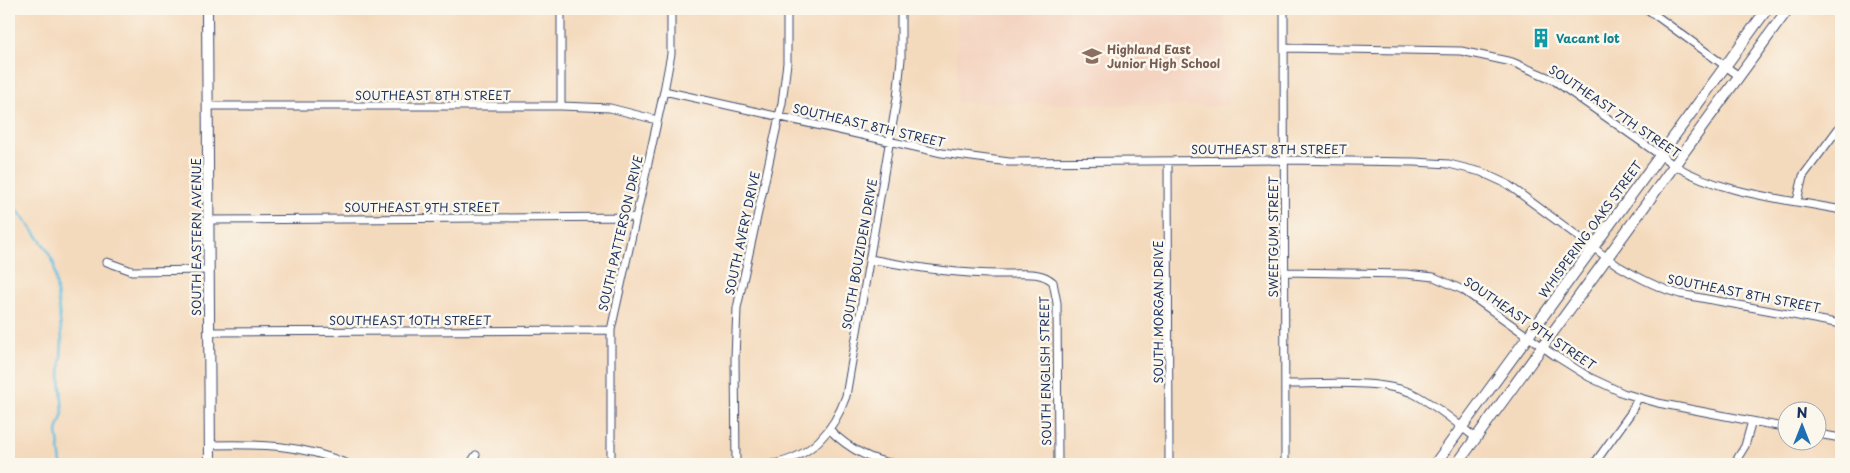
<svg xmlns="http://www.w3.org/2000/svg" width="1850" height="473" viewBox="0 0 1850 473" font-family="'Playpen Sans',sans-serif">
	<style>
		.built { fill: #f4d3c0 }
		.lines { fill: none; stroke-linecap: round; stroke-linejoin: round }
		.stream { stroke: #62bedf; stroke-width: 2.5 }
		.street-casing { stroke: #3c496c; stroke-width: 9 }
		.secondary-casing { stroke: #3c496c; stroke-width: 12 }
		.street { stroke: #fff; stroke-width: 7 }
		.secondary { stroke: #fff; stroke-width: 10 }
		.labels { text-anchor: middle; dominant-baseline: central; stroke-width: 5; stroke-linejoin: round; paint-order: stroke }
		.culture-label { font-size: 12px; font-weight: bold; fill: #0d838f; stroke: #fbf7ec; text-anchor: start }
		.education-label { font-size: 12px; font-weight: bold; fill: #785e54; stroke: #fbf7ec; text-anchor: start }
		.street-label { font-size: 12px; fill: #1b2f5e; stroke: #fbf7ec }
	</style>
	<rect width="100%" height="100%" fill="#fbf7ec"/>
	<filter id="ink" filterUnits="userSpaceOnUse"><feTurbulence type="fractalNoise" baseFrequency=".02" numOctaves="2"/><feDisplacementMap in="SourceGraphic" scale="10" xChannelSelector="R" yChannelSelector="G"/><feConvolveMatrix kernelMatrix="1 2 1 2 8 2 1 2 1" color-interpolation-filters="sRGB"/></filter>
	<filter id="wash" filterUnits="userSpaceOnUse"><feTurbulence type="fractalNoise" baseFrequency=".0096" numOctaves="4" result="noise"/><feDisplacementMap in="SourceGraphic" scale="20" xChannelSelector="R" yChannelSelector="G"/><feGaussianBlur stdDeviation="1.12" result="paint"/><feColorMatrix in="noise" values="0 0 0 0 0 0 0 0 0 0 0 0 0 0 0 0 0 1.4 0 .05"/><feComposite in="paint" operator="in"/></filter>
	<g filter="url(#wash)">
		<rect width="100%" height="100%" fill="#f4dabd"/>
		<!-- built -->
		<path class="built" d="M 957,9 L 1224,9 L 1229,106 L 957,103 Z"/>
		<g class="lines">
			<!-- stream -->
			<path class="stream" d="M 9,200 L 29,225 L 46,248 L 54,264 L 62,339 L 60,376 L 63,413 L 57,431 L 61,464"/>
		</g>
	</g>
	<g filter="url(#ink)">
		<g class="lines">
			<defs>
				<path id="street" d="M 561,9 L 561,106
					M 1284,9 L 1285,464
					M 1647,9 L 1739,76
					M 1284,48 L 1461,51 L 1512,62 L 1552,79 L 1674,165 C 1721,194 1787,199 1841,210
					M 664,91 L 942,153 L 1009,162 L 1284,160 L 1415,162 L 1449,164 L 1481,172 L 1507,184 L 1617,265 C 1637,277 1657,288 1680,294 L 1841,324
					M 208,106 L 561,106 L 610,108 L 657,120
					M 1168,161 L 1169,464
					M 1797,201 L 1803,176 L 1841,125
					M 209,220 L 636,217
					M 870,259 C 916,268 962,275 1009,274 C 1024,274 1041,271 1053,282 L 1057,303 L 1058,464
					M 107,262 L 132,271 L 209,270
					M 1285,272 L 1406,274 L 1434,277 L 1463,290 L 1554,355 L 1589,377 L 1623,393 L 1658,403 L 1788,428
					M 209,332 L 611,330
					M 1285,384 C 1321,384 1383,379 1414,394 C 1436,405 1456,423 1476,438
					M 830,430 C 848,448 871,461 897,464
					M 1818,434 L 1841,438
					M 210,445 C 260,444 301,444 348,464
					M 470,464 L 476,455
					M 611,464 L 611,330 L 664,91 L 671,54 L 671,9
					M 736,464 L 735,358 L 737,308 L 782,103 L 787,63 L 787,9
					M 772,464 C 810,458 834,431 846,396 L 897,98 L 901,59 L 901,9
					M 1594,464 L 1630,414 L 1638,398
					M 1734,464 L 1745,446 L 1752,421"/>
				<path id="secondary" d="M 207,9 L 210,464
					M 1435,464 L 1767,9
					M 1457,464 L 1788,9"/>
			</defs>
			<!-- street casing -->
			<use href="#street" class="street-casing"/>
			<!-- secondary casing -->
			<use href="#secondary" class="secondary-casing"/>
			<!-- street -->
			<use href="#street" class="street"/>
			<!-- secondary -->
			<use href="#secondary" class="secondary"/>
		</g>
	</g>
	<!-- icons -->
	<defs>
		<symbol id="building-bare" viewBox="-9 -9 18 18"><path d="M-4-6H4V6H1V3H-1V6H-4ZM-2.5-4.3h1.7v1.8h-1.7ZM.8-4.3h1.7v1.8H.8ZM-2.5-1h1.7V.8h-1.7ZM.8-1h1.7V.8H.8Z" fill="#0f9aa8" stroke="#fbf7ec" stroke-width="2.5" paint-order="stroke"/></symbol>
		<symbol id="school-bare" viewBox="-9 -9 18 18"><path d="M0-5L7-2L0 1L-7-2ZM-4 1L0 2.5L4 1V4Q0 6-4 4Z" fill="#8d6e63" stroke="#fbf7ec" stroke-width="2.5" paint-order="stroke"/></symbol>
	</defs>
	<g fill-rule="evenodd">
		<use href="#building-bare" x="1527" y="24" width="28" height="28"/>
		<use href="#school-bare" x="1078" y="42" width="28" height="28"/>
	</g>
	<g class="labels">
		<!-- culture labels -->
		<g class="culture-label">
			<text x="1556" y="38">Vacant lot</text>
		</g>
		<!-- education labels -->
		<g class="education-label">
			<text x="1107" y="49">Highland East<tspan x="1107" dy="14">Junior High School</tspan></text>
		</g>
		<!-- street labels -->
		<g class="street-label">
			<text x="433" y="95">SOUTHEAST 8TH STREET</text>
			<text transform="translate(1615 111) rotate(34)">SOUTHEAST 7TH STREET</text>
			<text transform="translate(869 125) rotate(13)">SOUTHEAST 8TH STREET</text>
			<text x="1269" y="149">SOUTHEAST 8TH STREET</text>
			<text x="422" y="207">SOUTHEAST 9TH STREET</text>
			<text transform="translate(1590 229) rotate(-54)">WHISPERING OAKS STREET</text>
			<text transform="translate(620 233) rotate(-77)">SOUTH PATTERSON DRIVE</text>
			<text transform="translate(742 233) rotate(-78)">SOUTH AVERY DRIVE</text>
			<text transform="translate(196 237) rotate(-90)">SOUTH EASTERN AVENUE</text>
			<text transform="translate(1273 237) rotate(-90)">SWEETGUM STREET</text>
			<text transform="translate(859 254) rotate(-80)">SOUTH BOUZIDEN DRIVE</text>
			<text transform="translate(1744 293) rotate(11)">SOUTHEAST 8TH STREET</text>
			<text transform="translate(1158 312) rotate(-90)">SOUTH MORGAN DRIVE</text>
			<text x="410" y="320">SOUTHEAST 10TH STREET</text>
			<text transform="translate(1530 323) rotate(34)">SOUTHEAST 9TH STREET</text>
			<text transform="translate(1045 371) rotate(-91)">SOUTH ENGLISH STREET</text>
		</g>
	</g>
	<!-- margin -->
	<rect width="1850" height="473" fill="none" stroke="#fbf7ec" stroke-width="30"/>
	<!-- north arrow -->
	<g transform="translate(1802 426)"><circle r="24" fill="#fbf7ec" stroke="#a1a7b3"/>
	<path d="M0-4L9 19L0 12L-9 19Z" fill="#1f6fb2"/>
	<text y="-8" font-size="14" font-weight="bold" text-anchor="middle" fill="#1b2f5e">N</text>
	</g>
</svg>
